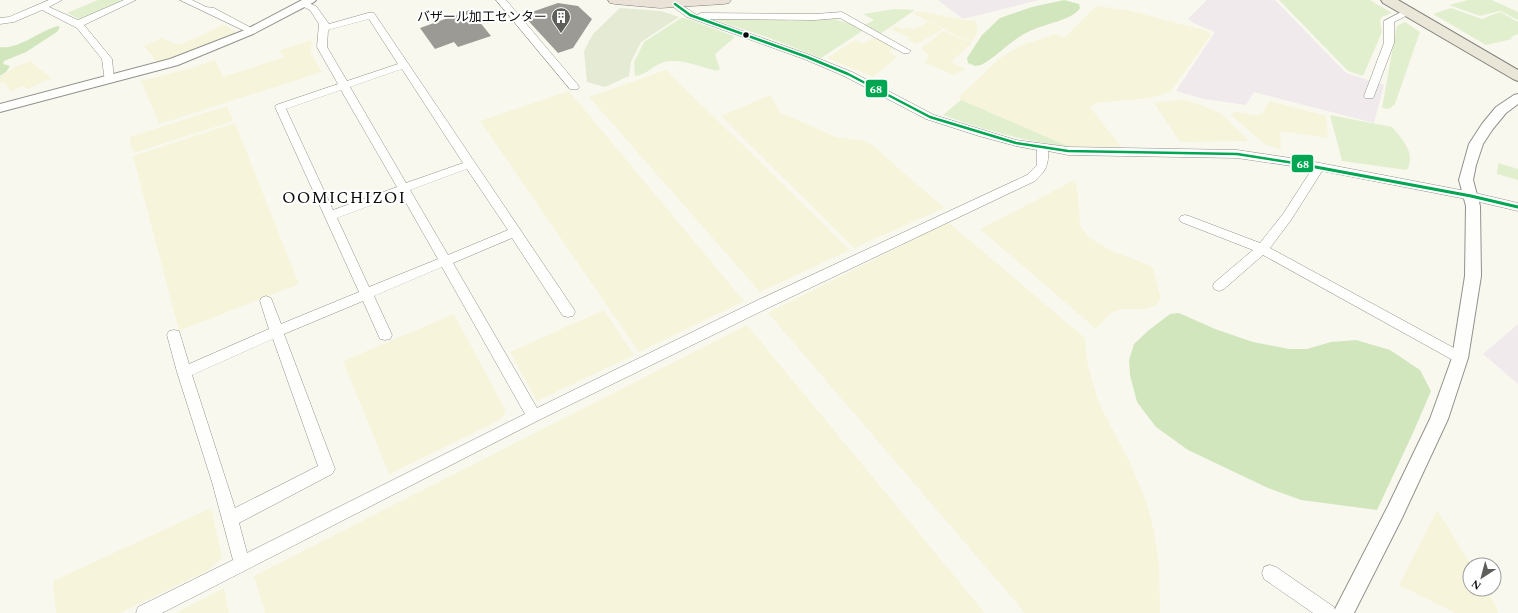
<svg xmlns="http://www.w3.org/2000/svg" width="1518" height="613" viewBox="0 0 1518 613" font-family="Spectral,'Noto Sans JP',serif">
	<style>
		.industrial { fill: #f0eaec }
		.farmland { fill: #f6f4db }
		.green { fill: #e1efcf }
		.forest { fill: #d1e6bd }
		.cemetery { fill: #e4ead3 }
		.building { fill: #9c9a95 }
		.lines { fill: none; stroke-linecap: round; stroke-linejoin: round }
		.minor-casing { stroke: #92928d; stroke-width: 1 }
		.tertiary-casing { stroke: #92928d; stroke-width: 2 }
		.primary-casing { stroke: #7f7f7a; stroke-width: 2 }
		.trunk-casing { stroke: #7f7f7a; stroke-width: 1 }
		.minor { fill: #fefefc; fill-rule: evenodd }
		.tertiary { fill: #fefefc; fill-rule: evenodd }
		.primary { fill: #ebe7d8; fill-rule: evenodd }
		.trunk { fill: #eae2d6; fill-rule: evenodd }
		.bus-1-far1-casing { stroke: #fff; stroke-width: 5 }
		.bus-1-casing { stroke: #fff; stroke-width: 6 }
		.bus-1-far1 { stroke: #00a651; stroke-width: 2.5 }
		.bus-1 { stroke: #00a651; stroke-width: 3 }
		.bus-dot { fill: #0b0b0b; stroke: #fff; stroke-width: 1.5 }
		.labels { text-anchor: middle; dominant-baseline: central; stroke-width: 4; stroke-linejoin: round; paint-order: stroke }
		.far-poi-label { font-size: 13px; fill: #0b0b0b; stroke: #fff; text-anchor: end }
		.neighbourhood-label { font-size: 17px; letter-spacing: 1px; fill: #0b0b0b; stroke: #fff }
		.line-badge { stroke: #fff; stroke-width: 1.5 }
		.badge-label { font-size: 11px; text-anchor: middle; font-weight: bold; fill: #fff }
	</style>
	<rect width="100%" height="100%" fill="#f9f8ee"/>
	<!-- industrial -->
	<path class="industrial" d="M 938,0 L 1039,0 L 963,19 Z
		M 1207,0 L 1275,0 L 1346,73 L 1384,85 L 1374,123 L 1254,92 L 1246,105 L 1204,99 L 1176,91 L 1215,32 L 1193,23 L 1188,19 Z
		M 1518,324 L 1518,384 L 1483,354 Z"/>
	<!-- farmland -->
	<path class="farmland" d="M 1096,6 L 1127,10 L 1207,31 L 1211,35 L 1170,92 L 1149,98 L 1095,103 L 1090,107 L 1121,147 L 1120,149 L 1070,147 L 961,100 L 960,96 L 1000,58 L 1022,45 L 1056,34 L 1064,38 Z
		M 917,11 L 964,20 L 976,21 L 978,31 L 972,42 L 944,30 L 945,29 L 913,14 Z
		M 928,22 L 943,29 L 917,44 L 908,40 L 910,38 L 891,29 L 895,26 L 903,29 L 907,27 L 913,30 Z
		M 223,24 L 238,33 L 195,52 L 158,63 L 144,46 L 161,38 L 175,44 L 181,44 L 205,34 Z
		M 943,31 L 972,43 L 951,62 L 965,69 L 954,75 L 924,62 L 927,59 L 928,54 L 921,48 Z
		M 876,36 L 896,47 L 889,51 L 897,57 L 873,77 L 827,58 L 855,40 L 864,44 Z
		M 312,40 L 310,52 L 322,72 L 159,124 L 141,81 L 192,68 L 215,60 L 223,77 L 284,57 L 280,50 Z
		M 30,61 L 51,78 L 28,89 L 24,86 L 22,86 L 11,92 L 4,82 L 0,83 L 0,77 L 13,68 Z
		M 666,70 L 850,250 L 760,292 L 589,97 Z
		M 569,91 L 744,301 L 639,352 L 480,121 Z
		M 770,95 L 781,113 L 836,137 L 864,141 L 871,144 L 944,208 L 854,248 L 721,116 Z
		M 1176,100 L 1184,100 L 1195,103 L 1220,113 L 1249,141 L 1180,142 L 1154,103 Z
		M 1270,101 L 1326,116 L 1328,138 L 1280,131 L 1281,149 L 1266,145 L 1231,115 L 1232,113 L 1238,112 L 1257,116 L 1261,114 Z
		M 227,106 L 233,121 L 134,153 L 129,137 Z
		M 235,123 L 299,284 L 179,331 L 133,156 Z
		M 1075,180 L 1078,195 L 1080,226 L 1090,238 L 1109,250 L 1149,265 L 1153,269 L 1161,299 L 1156,306 L 1143,309 L 1123,309 L 1112,312 L 1096,329 L 980,229 Z
		M 948,222 L 1085,338 L 1087,361 L 1098,401 L 1132,467 L 1146,501 L 1154,531 L 1159,565 L 1160,613 L 1025,613 L 768,313 Z
		M 604,310 L 634,355 L 537,401 L 510,352 Z
		M 454,314 L 506,411 L 500,420 L 389,474 L 343,361 Z
		M 747,325 L 985,613 L 265,613 L 254,576 Z
		M 211,508 L 222,558 L 207,571 L 120,613 L 56,613 L 53,581 Z
		M 1437,510 L 1471,565 L 1470,589 L 1486,589 L 1495,604 L 1498,613 L 1455,613 L 1399,585 Z
		M 224,588 L 229,613 L 176,613 Z"/>
	<!-- green -->
	<path class="green" d="M 98,0 L 123,0 L 117,4 L 79,19 L 67,13 Z
		M 1279,0 L 1370,0 L 1392,13 L 1382,17 L 1380,20 L 1382,32 L 1363,76 L 1348,71 Z
		M 1468,0 L 1492,0 L 1518,12 L 1518,20 L 1500,11 L 1480,16 L 1449,5 Z
		M 1451,8 L 1482,19 L 1500,12 L 1518,22 L 1518,34 L 1511,37 L 1512,39 L 1486,45 L 1433,14 Z
		M 895,9 L 915,10 L 880,34 L 864,25 L 874,20 L 863,14 Z
		M 706,17 L 766,18 L 789,21 L 834,19 L 851,24 L 864,30 L 821,58 L 764,36 Z
		M 681,18 L 685,18 L 734,36 L 734,38 L 715,54 L 720,69 L 717,71 C 701,67 680,58 664,62 C 653,65 647,75 635,76 L 634,62 L 644,42 Z
		M 1405,22 L 1420,32 L 1395,104 L 1389,109 L 1382,108 L 1396,29 L 1397,26 Z
		M 961,100 L 1070,147 C 1026,141 985,131 943,115 Z
		M 1330,115 L 1392,127 C 1403,140 1416,153 1407,170 L 1342,161 Z
		M 1498,163 L 1518,169 L 1518,180 L 1497,174 Z"/>
	<!-- forest -->
	<path class="forest" d="M 1064,0 L 1079,4 L 1080,8 C 1073,20 1044,24 1030,31 C 1013,38 998,56 981,65 L 975,66 L 968,63 L 967,58 L 982,35 L 1000,18 L 1032,7 Z
		M 58,26 L 60,27 L 57,32 L 26,52 L 4,61 L 3,64 L 10,66 L 6,72 L 0,76 L 0,47 C 18,50 39,31 58,26 Z
		M 1179,313 L 1215,329 L 1253,342 L 1289,349 L 1307,349 L 1331,342 L 1356,340 L 1390,350 L 1420,370 L 1431,391 L 1413,433 L 1377,510 L 1301,500 L 1268,488 L 1188,450 L 1156,427 L 1137,402 L 1130,375 L 1129,360 L 1134,344 L 1149,330 L 1170,314 Z"/>
	<!-- cemetery -->
	<path class="cemetery" d="M 620,8 L 661,11 L 679,17 L 641,42 L 631,62 L 629,76 L 605,87 L 587,82 L 584,51 L 593,34 Z"/>
	<!-- building -->
	<path class="building" d="M 558,3 L 578,6 L 592,19 L 573,48 L 558,53 L 523,15 Z
		M 470,10 L 491,36 L 458,47 L 454,42 L 435,49 L 420,28 Z"/>
	<g class="lines">
		<defs>
			<path id="minor" d="M 49,0 L 62,0 L 49,7 L 78,20 L 124,0 L 136,0 L 84,25 L 112,59 L 114,80 L 113,82 L 105,82 L 102,59 L 77,28 L 42,10 L 14,22 L 0,24 L 0,18 L 9,17 Z
				M 180,0 L 192,0 L 206,7 L 214,8 L 257,31 L 255,33 L 249,33 Z
				M 496,0 L 506,0 L 578,85 L 579,87 L 578,89 L 570,89 Z
				M 303,1 L 316,6 L 329,24 L 368,13 L 374,13 L 573,308 L 575,312 L 573,316 L 568,317 L 563,316 L 512,238 L 453,263 L 537,408 L 758,300 L 1027,175 L 1037,165 L 1037,150 L 1016,146 L 979,136 L 926,119 L 844,76 L 804,59 L 687,17 L 672,6 L 670,4 L 675,1 L 697,15 L 701,13 L 815,14 L 842,12 L 911,51 L 909,53 L 903,53 L 840,18 L 815,20 L 709,19 L 810,55 L 852,72 L 934,115 L 1016,140 L 1068,147 L 1237,150 L 1304,160 L 1471,192 L 1518,203 L 1518,211 L 1471,200 L 1322,171 L 1291,220 L 1270,248 L 1465,354 L 1467,358 L 1465,362 L 1460,364 L 1263,255 L 1224,289 L 1219,291 L 1214,289 L 1213,286 L 1214,283 L 1253,250 L 1181,222 L 1179,219 L 1181,216 L 1185,215 L 1189,216 L 1260,243 L 1283,214 L 1312,169 L 1237,158 L 1068,155 L 1048,151 C 1049,165 1045,172 1035,181 L 768,308 L 539,420 L 162,613 L 136,613 L 138,607 L 233,560 L 212,482 L 177,372 L 167,335 L 169,331 L 174,330 L 179,331 L 189,364 L 269,329 L 260,301 L 261,298 L 266,296 L 271,298 L 281,324 L 359,292 L 275,107 L 276,105 L 338,84 L 317,47 L 319,24 L 310,10 L 298,4 ZM 369,19 L 398,64 L 347,81 L 327,47 L 328,30 ZM 402,69 L 463,163 L 406,183 L 350,87 ZM 341,90 L 397,187 L 333,210 L 286,109 ZM 467,169 L 508,230 L 448,255 L 410,190 ZM 401,194 L 438,259 L 369,287 L 337,218 ZM 442,267 L 525,414 L 247,553 L 239,523 L 332,474 L 335,469 L 284,334 L 363,301 L 380,339 L 385,340 L 390,339 L 392,335 L 374,296 ZM 273,339 L 318,466 L 235,508 L 192,375 Z
				M 1407,9 L 1412,12 L 1410,14 L 1394,22 L 1394,43 L 1374,96 L 1373,98 L 1365,98 L 1364,96 L 1384,43 L 1384,21 Z
				M 1270,565 L 1276,567 L 1334,607 L 1336,613 L 1313,613 L 1264,579 L 1262,573 L 1264,567 Z"/>
			<path id="tertiary" d="M 302,0 L 316,0 L 314,2 L 253,34 L 178,65 L 0,112 L 0,104 L 170,59 L 245,30 Z
				M 1518,94 L 1518,104 L 1506,113 L 1492,130 L 1483,144 L 1476,165 L 1473,180 L 1480,206 L 1481,276 L 1468,358 L 1448,419 L 1402,518 L 1354,613 L 1333,613 L 1388,506 L 1430,419 L 1452,358 L 1465,276 L 1466,206 L 1459,180 L 1469,144 L 1482,124 L 1496,107 L 1514,95 Z"/>
			<path id="primary" d="M 1381,0 L 1398,0 L 1518,70 L 1518,81 L 1513,79 L 1383,3 Z"/>
			<path id="trunk" d="M 608,0 L 731,0 L 729,3 L 724,4 L 660,8 L 615,4 L 610,3 Z"/>
		</defs>
		<!-- minor casing -->
		<use href="#minor" class="minor-casing"/>
		<!-- tertiary casing -->
		<use href="#tertiary" class="tertiary-casing"/>
		<!-- primary casing -->
		<use href="#primary" class="primary-casing"/>
		<!-- trunk casing -->
		<use href="#trunk" class="trunk-casing"/>
		<!-- minor -->
		<use href="#minor" class="minor"/>
		<!-- tertiary -->
		<use href="#tertiary" class="tertiary"/>
		<!-- primary -->
		<use href="#primary" class="primary"/>
		<!-- trunk -->
		<use href="#trunk" class="trunk"/>
		<defs>
			<path id="bus-1-far1" d="M 675,4 L 690,15 L 807,57 L 848,74 L 930,117 L 1016,143 L 1068,151 L 1237,154 L 1301,164"/>
			<path id="bus-1" d="M 1294,163 L 1471,196 L 1518,207"/>
		</defs>
		<!-- bus-1-far1 casing -->
		<use href="#bus-1-far1" class="bus-1-far1-casing"/>
		<!-- bus-1 casing -->
		<use href="#bus-1" class="bus-1-casing"/>
		<!-- bus-1-far1 -->
		<use href="#bus-1-far1" class="bus-1-far1"/>
		<!-- bus-1 -->
		<use href="#bus-1" class="bus-1"/>
	</g>
	<!-- icons -->
	<defs>
		<symbol id="building-pin" viewBox="-11 -11 22 30"><path d="M0 17L-7.5 6A9.5 9.5 0 1 1 7.5 6Z" fill="#5e5e5a" stroke="#fff"/><path d="M-4-6H4V6H1V3H-1V6H-4ZM-2.5-4.3h1.7v1.8h-1.7ZM.8-4.3h1.7v1.8H.8ZM-2.5-1h1.7V.8h-1.7ZM.8-1h1.7V.8H.8Z" fill="#fff"/></symbol>
	</defs>
	<g fill-rule="evenodd">
		<use href="#building-pin" x="550" y="6" width="22" height="30"/>
	</g>
	<!-- markers -->
	<circle class="bus-dot" cx="746" cy="35" r="3.5"/>
	<g class="labels">
		<!-- far-poi labels -->
		<g class="far-poi-label">
			<text x="547" y="17">バザール加工センター</text>
		</g>
		<!-- neighbourhood labels -->
		<g class="neighbourhood-label">
			<text x="344" y="198">OOMICHIZOI</text>
		</g>
	</g>
	<g class="line-badge">
		<rect x="865" y="79" width="23" height="19" rx="4" fill="#00a651"/>
		<rect x="1291" y="154" width="23" height="19" rx="4" fill="#00a651"/>
	</g>
	<g class="badge-label">
		<text x="876" y="93">68</text>
		<text x="1303" y="168">68</text>
	</g>
	<!-- north arrow -->
	<g transform="translate(1482 577) rotate(216)"><circle r="19" fill="#ffffff" stroke="#9d9d9d"/>
	<path d="M0-3L7 15L0 10L-7 15Z" fill="#5e5e5a"/>
	<text y="-6" font-size="11" font-weight="bold" text-anchor="middle" fill="#0b0b0b">N</text>
	</g>
</svg>
